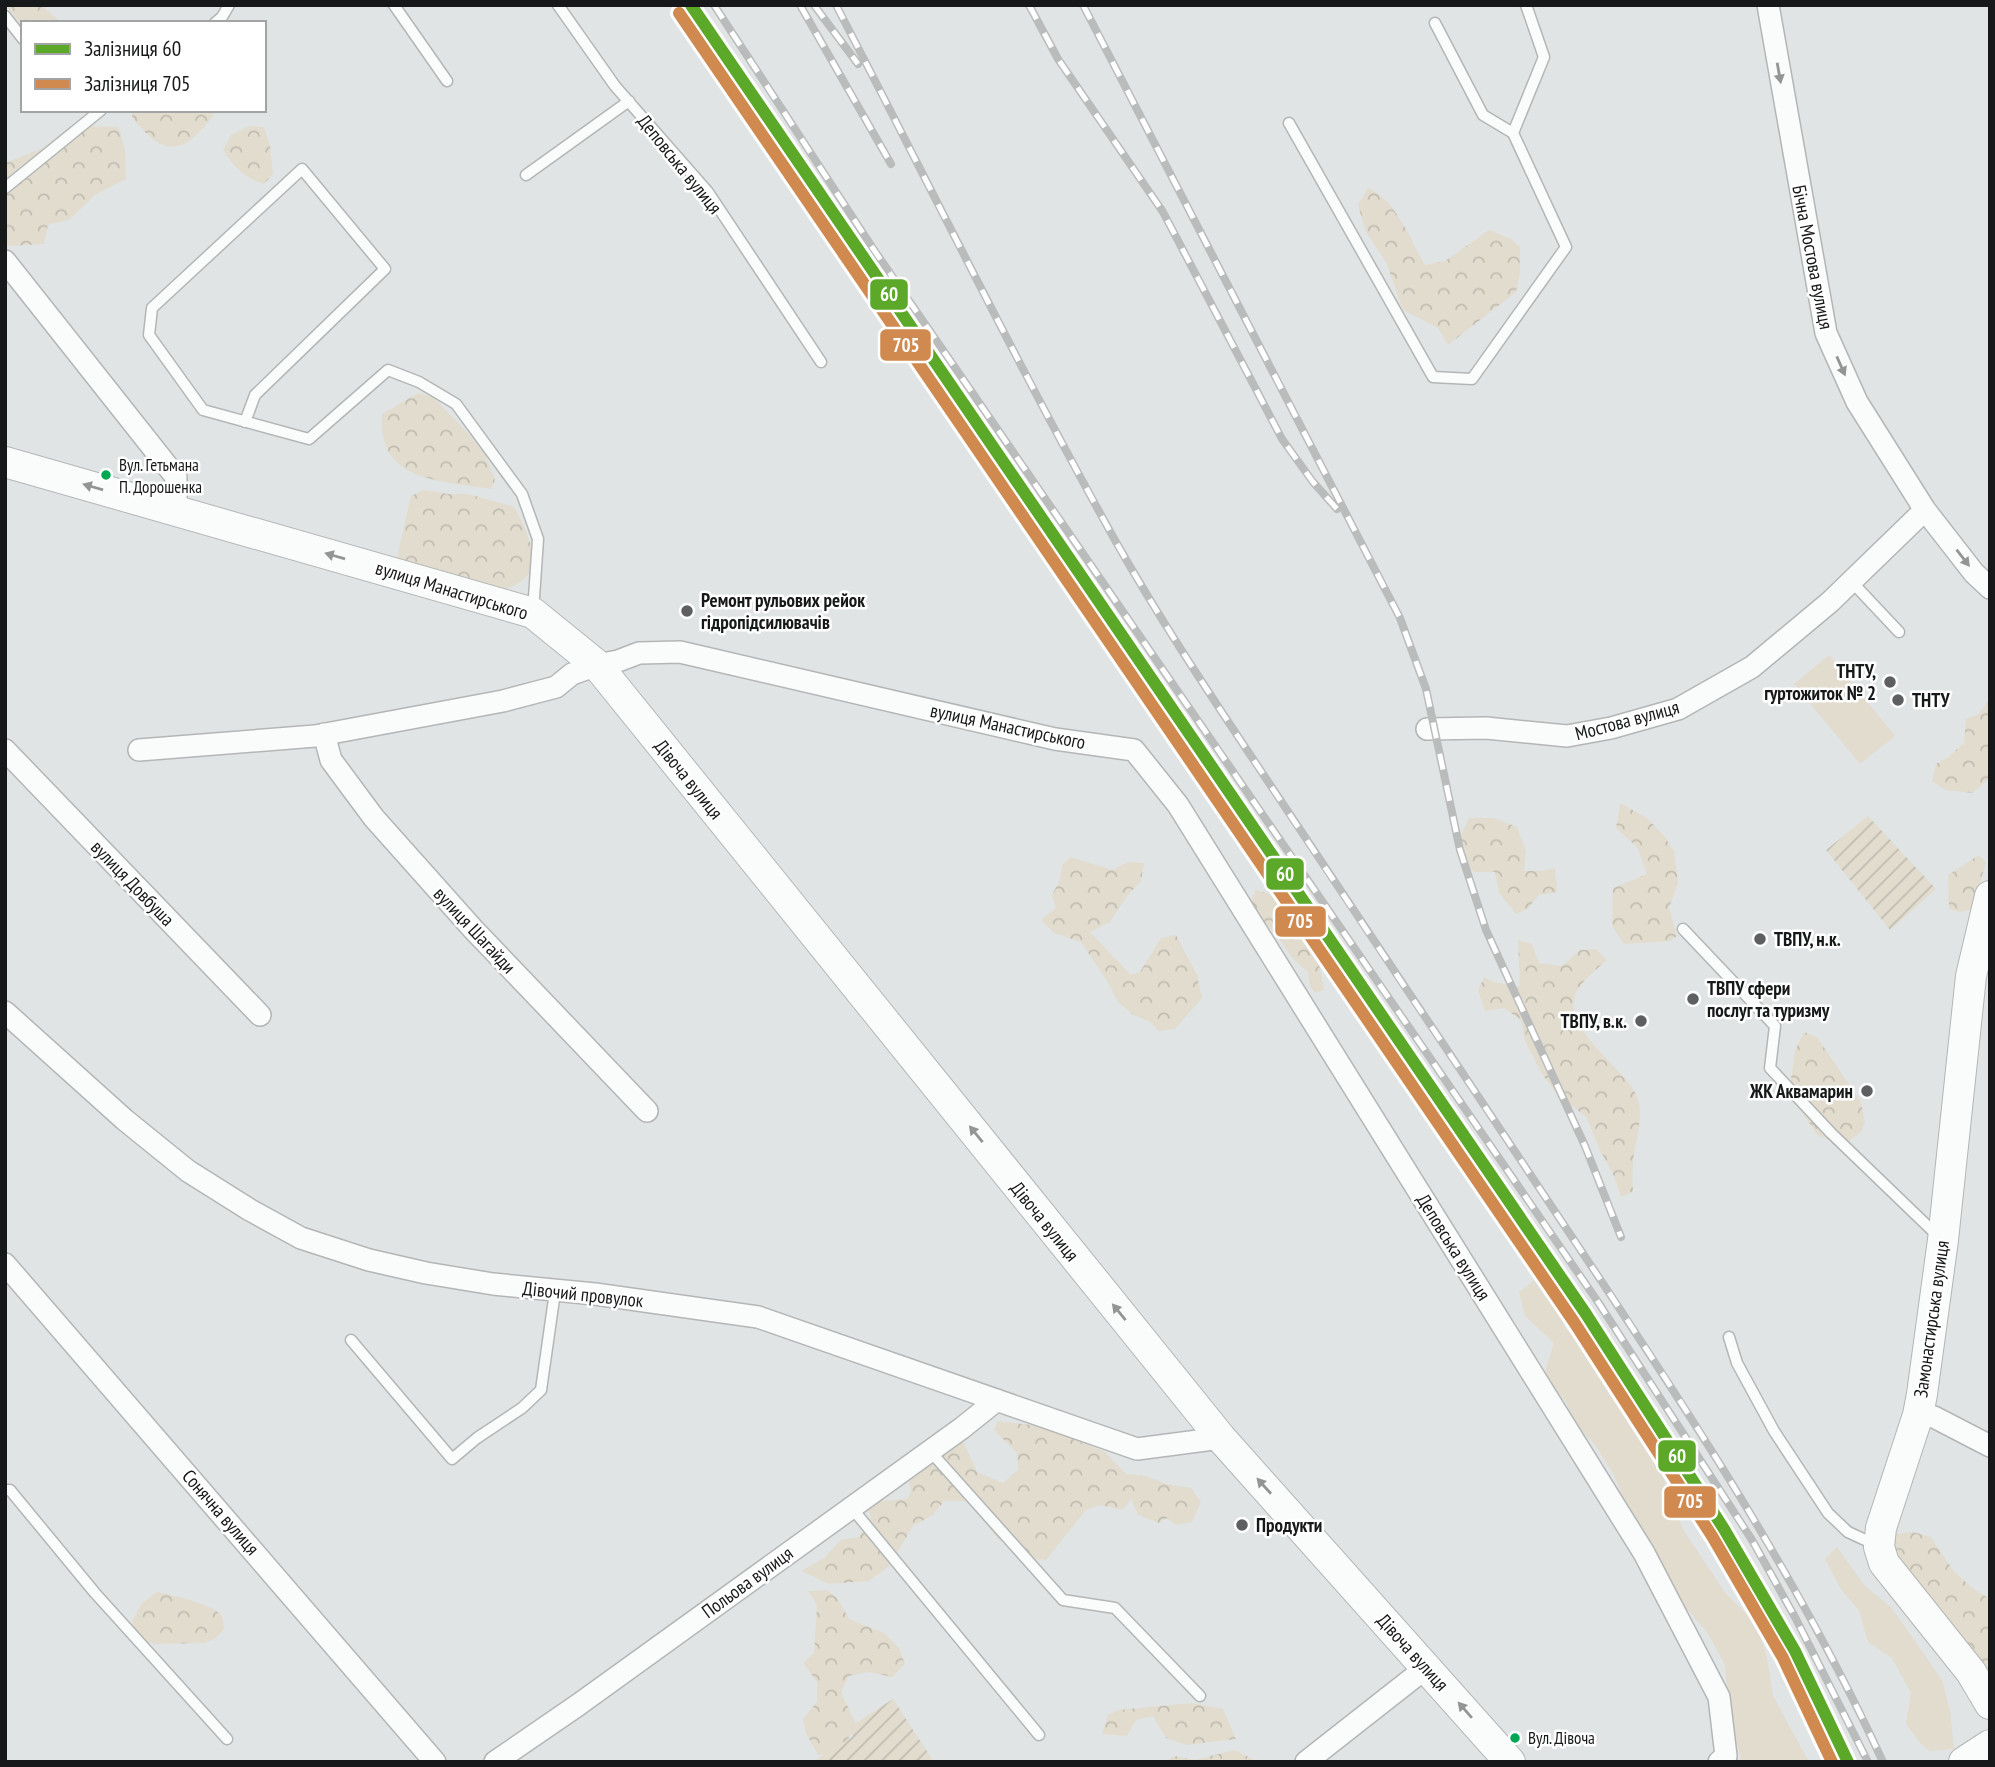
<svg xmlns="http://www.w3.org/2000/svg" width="1995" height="1767" viewBox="0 0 1995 1767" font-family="'PT Sans Narrow',sans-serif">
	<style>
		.green { fill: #e1dcce }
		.forest { fill: url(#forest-crowns) }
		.garden { fill: url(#garden-furrows) }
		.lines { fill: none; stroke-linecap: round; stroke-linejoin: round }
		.lane-casing { stroke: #b4b6b6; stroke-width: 13 }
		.street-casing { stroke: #b4b6b6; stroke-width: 24 }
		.secondary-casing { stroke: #b4b6b6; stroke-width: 32 }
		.lane { stroke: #fafbfb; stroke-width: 10 }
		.street { stroke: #fafbfb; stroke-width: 21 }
		.secondary { stroke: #fafbfb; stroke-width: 30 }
		.rail-casing { stroke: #babbbb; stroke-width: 8 }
		.rail { stroke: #fff; stroke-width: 5; stroke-dasharray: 16; stroke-linecap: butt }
		.rail-1-casing { stroke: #fff; stroke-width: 18 }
		.rail-2-casing { stroke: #fff; stroke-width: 18 }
		.rail-1 { stroke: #5ca92a; stroke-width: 12 }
		.rail-2 { stroke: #d0894f; stroke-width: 12 }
		.oneway { fill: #939595 }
		.bus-dot { fill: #00a651; stroke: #fff; stroke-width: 2.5 }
		.poi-dot { fill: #5d5f60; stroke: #fff; stroke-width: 2.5 }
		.labels { text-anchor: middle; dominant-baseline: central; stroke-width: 5; stroke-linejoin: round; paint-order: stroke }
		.bus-label { font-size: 17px; fill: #161819; stroke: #fff; text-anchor: start }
		.street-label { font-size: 19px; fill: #161819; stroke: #fff }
		.poi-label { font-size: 19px; font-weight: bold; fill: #161819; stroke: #fff; text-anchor: start }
		.line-badge { stroke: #fff; stroke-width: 2.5 }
		.badge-label { font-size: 19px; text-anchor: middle; font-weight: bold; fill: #fff }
	</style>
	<defs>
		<pattern id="forest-crowns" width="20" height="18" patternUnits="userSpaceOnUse" patternTransform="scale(1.75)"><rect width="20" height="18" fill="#e1dcce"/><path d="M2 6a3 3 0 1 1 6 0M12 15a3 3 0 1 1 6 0" fill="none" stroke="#c0bcb0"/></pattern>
		<pattern id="garden-furrows" width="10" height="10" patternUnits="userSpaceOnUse" patternTransform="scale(1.75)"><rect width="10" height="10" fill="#e1dcce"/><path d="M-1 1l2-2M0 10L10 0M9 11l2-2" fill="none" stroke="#c0bcb0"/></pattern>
	</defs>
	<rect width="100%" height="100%" fill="#e1e4e5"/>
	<!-- green -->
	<path class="green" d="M 1829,655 L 1895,736 L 1860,764 L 1794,684 Z
		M 1535,1280 L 1550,1296 L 1566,1329 L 1593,1355 L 1630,1424 L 1657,1459 L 1672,1504 L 1684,1531 L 1726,1594 L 1756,1623 L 1767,1657 L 1773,1696 L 1809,1762 L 1742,1762 L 1729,1717 L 1725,1665 L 1707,1632 L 1678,1599 L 1625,1503 L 1614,1475 L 1596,1446 L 1576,1424 L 1566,1402 L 1547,1381 L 1546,1368 L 1554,1343 L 1525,1316 L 1519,1292 Z
		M 1837,1547 L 1865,1586 L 1892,1608 L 1942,1680 L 1950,1710 L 1954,1749 L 1930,1751 L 1921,1744 L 1906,1724 L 1911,1693 L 1892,1658 L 1868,1642 L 1859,1610 L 1842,1591 L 1825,1559 Z"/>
	<!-- forest -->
	<path class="forest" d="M 5,5 L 41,5 L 62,23 L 23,23 L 23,26 Z
		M 133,110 L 215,110 C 212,120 206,125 199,132 C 173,161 151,142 132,117 Z
		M 70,126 L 119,127 L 125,150 L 126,179 L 95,195 L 70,219 L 48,225 L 44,244 L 9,246 L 5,240 L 5,163 L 43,148 Z
		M 249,126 L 264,127 L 270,146 L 273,174 L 264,184 C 244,178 234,167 223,150 L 231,135 Z
		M 1368,188 C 1395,198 1411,241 1425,265 L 1445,261 L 1489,230 L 1511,239 L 1520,247 L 1520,273 L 1516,292 L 1448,345 L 1438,328 L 1403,310 L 1386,262 L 1366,232 L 1358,205 Z
		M 418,393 L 434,398 L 466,431 L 485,454 L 495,480 L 491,489 C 441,480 377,483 382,414 Z
		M 424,490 L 448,494 L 468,494 L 514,507 C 525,524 529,542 537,560 C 528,579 517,588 497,590 L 402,563 L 397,558 L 411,496 Z
		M 1987,702 L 1990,702 L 1990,775 L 1987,781 L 1972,793 L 1945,790 L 1932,781 L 1936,764 L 1947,758 L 1964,743 L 1966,719 L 1979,714 Z
		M 1620,803 L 1647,818 L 1665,837 L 1674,851 L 1678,883 L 1669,908 L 1677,936 L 1670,941 L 1624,944 L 1612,926 L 1613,888 L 1647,874 L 1637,847 L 1616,828 Z
		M 1469,818 L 1494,818 L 1517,827 L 1526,851 L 1524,871 L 1544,871 L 1555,868 L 1557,892 L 1539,895 L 1527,909 L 1516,914 L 1499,893 L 1495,872 L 1474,872 L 1460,859 L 1461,835 Z
		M 1979,855 L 1986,862 L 1973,909 L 1961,912 L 1949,909 L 1948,875 Z
		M 1070,857 L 1113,870 L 1128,862 L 1144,863 L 1141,881 L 1127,896 L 1110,922 L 1090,932 L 1131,975 L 1140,972 L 1161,938 L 1176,935 L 1197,975 L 1202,998 L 1175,1029 L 1159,1031 L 1150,1022 L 1132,1014 L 1118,1002 L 1109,984 L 1081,942 L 1054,933 L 1041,920 L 1056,908 L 1052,895 L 1060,880 L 1062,865 Z
		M 1256,890 C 1298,898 1320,952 1324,990 L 1315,993 L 1310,986 L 1308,971 C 1292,962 1286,947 1275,933 C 1264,921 1258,919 1250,903 Z
		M 1518,940 L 1532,944 L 1539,963 L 1562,966 L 1580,950 L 1596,949 L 1607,960 C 1597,969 1584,979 1577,991 C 1558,1026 1623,1067 1636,1094 C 1646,1115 1634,1143 1633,1164 C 1632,1173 1633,1183 1633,1192 L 1621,1197 L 1614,1176 L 1601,1152 L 1586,1117 L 1556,1093 L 1542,1074 L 1525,1041 L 1521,1020 L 1504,1008 L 1485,1011 L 1478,990 L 1484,977 L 1494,982 L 1520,987 Z
		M 1804,1032 L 1817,1037 L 1861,1102 L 1865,1122 L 1861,1132 L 1845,1144 L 1818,1136 L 1796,1104 L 1791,1079 L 1795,1051 Z
		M 998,1421 L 1040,1426 L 1105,1452 L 1126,1474 L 1146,1476 L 1166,1484 L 1191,1488 L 1201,1502 L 1192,1522 L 1176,1525 L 1167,1518 L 1159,1523 L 1138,1515 L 1131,1499 L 1123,1510 L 1100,1505 L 1086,1510 L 1046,1560 L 1020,1558 L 1009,1545 L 998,1539 L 969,1501 L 944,1501 L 933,1515 L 913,1526 L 889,1566 L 869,1581 L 829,1584 L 801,1571 L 824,1558 L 841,1540 L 859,1537 L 871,1519 L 866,1502 L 907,1499 L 911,1492 L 908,1472 L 962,1439 L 977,1472 L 1003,1483 L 1018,1470 L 1017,1453 L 994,1430 Z
		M 1913,1532 L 1931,1537 L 1953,1570 L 1971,1587 L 1990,1599 L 1990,1675 L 1887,1572 L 1894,1534 Z
		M 827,1590 L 838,1599 L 849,1619 L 884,1633 L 899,1648 L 905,1664 L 892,1677 L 869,1672 L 849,1676 L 841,1692 L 856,1724 L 840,1754 L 818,1755 L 806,1733 L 803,1719 L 817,1702 L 817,1682 L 803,1663 L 814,1653 L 817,1605 L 808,1591 Z
		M 157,1592 C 170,1595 216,1604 222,1617 C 224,1621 223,1625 224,1629 L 215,1639 L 203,1643 L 155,1644 L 135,1636 L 132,1622 L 141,1604 Z
		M 1191,1703 L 1223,1709 L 1236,1739 L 1186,1745 L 1166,1738 L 1153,1716 L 1136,1720 L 1127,1736 L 1102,1734 L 1108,1715 L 1119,1710 Z
		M 1234,1750 L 1259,1762 L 1165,1762 L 1174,1756 L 1195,1760 Z"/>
	<!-- garden -->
	<path class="garden" d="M 1868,816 L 1936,889 L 1890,930 L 1826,850 Z
		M 893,1699 L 934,1762 L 813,1762 L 853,1736 L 848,1728 Z"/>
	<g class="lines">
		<defs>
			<path id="lane" d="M 394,5 L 447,81
				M 558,5 L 615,86 L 708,192 L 821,362
				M 5,16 L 23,39
				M 215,23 L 222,17 L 229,5
				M 1435,23 L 1483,115 L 1513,133
				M 1289,123 L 1433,377 L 1472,379 L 1566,247 L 1513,133 L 1544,57 L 1526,5
				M 526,175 L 629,101
				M 5,188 L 101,110
				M 245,422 L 255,395 L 385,269 L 302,169 L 152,308 L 149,335 L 203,410 L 309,439 L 388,370 L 419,382 L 456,404 L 522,494 L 538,539 L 533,612
				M 1851,581 L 1899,632
				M 1683,929 L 1775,1026 L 1770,1068 L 1831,1133 L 1940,1238
				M 1729,1337 L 1737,1363 L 1774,1431 L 1828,1513 L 1848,1532 L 1878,1546
				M 351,1340 L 452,1459 L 477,1438 L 522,1408 L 541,1390 L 555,1292
				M 930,1451 L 1063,1600 L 1115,1608 L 1200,1696
				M 5,1490 L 10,1490 L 95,1593 L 227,1739
				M 851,1507 L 1039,1735"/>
			<path id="street" d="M 1768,5 L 1826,333 L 1857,402 L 1925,510 L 1974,573 L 1990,588
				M 5,261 L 176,477 L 176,510
				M 1427,729 L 1486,728 L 1567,736 L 1611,728 L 1678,709 L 1752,667 L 1830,602 L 1925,510
				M 324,734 L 331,760 L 374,818 L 473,929 L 647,1111
				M 5,750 L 260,1015
				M 139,750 L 315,736 L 503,701 L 556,687 L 572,674 L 597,665 L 618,661 L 639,653 L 680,652 L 1055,739 L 1134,750 L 1178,805 L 1644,1553 L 1719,1697 L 1726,1756 L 1719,1762
				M 5,1012 L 125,1120 L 188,1171 L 250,1210 L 301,1238 L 369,1260 L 426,1273 L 493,1284 L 595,1294 L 758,1317 L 1137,1449 L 1221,1438
				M 5,1264 L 435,1762
				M 1918,1415 L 1934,1417 L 1990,1446
				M 495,1762 L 578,1705 L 962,1428 L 997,1400
				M 1306,1762 L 1427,1667"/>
			<path id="secondary" d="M 5,462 L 533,613 L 597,665 L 1221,1438 L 1510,1762
				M 1990,896 L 1971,976 L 1943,1240 L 1922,1394 L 1918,1415 L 1881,1528 L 1879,1547 L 1884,1563 L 1971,1672 L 1990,1704
				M 1964,1762 L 1990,1745"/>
		</defs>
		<!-- lane casing -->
		<use href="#lane" class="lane-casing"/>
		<!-- street casing -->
		<use href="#street" class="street-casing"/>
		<!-- secondary casing -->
		<use href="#secondary" class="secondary-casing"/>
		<!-- lane -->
		<use href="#lane" class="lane"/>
		<!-- street -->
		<use href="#street" class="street"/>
		<!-- secondary -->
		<use href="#secondary" class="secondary"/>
		<defs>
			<path id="rail" d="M 714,5 L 872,247 L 1598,1302 L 1752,1540 L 1796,1619 L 1868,1762
				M 800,5 L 891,164
				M 814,5 L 858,64
				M 836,5 C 929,184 1018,366 1116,542 C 1159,618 1207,690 1255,762 C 1359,919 1464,1075 1568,1231 C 1682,1402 1797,1574 1883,1762
				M 1029,5 L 1058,59 L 1163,212 L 1282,439 L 1313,482 L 1337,509
				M 1083,5 L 1400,618 L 1426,689 L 1460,850 L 1486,930 L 1585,1146 L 1621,1237"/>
		</defs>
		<!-- rail casing -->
		<use href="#rail" class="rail-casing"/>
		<!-- rail -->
		<use href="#rail" class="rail"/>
		<defs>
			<path id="rail-1" d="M 691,5 L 1586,1314 L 1724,1529 L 1795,1651 L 1848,1762"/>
			<path id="rail-2" d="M 679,13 L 1574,1322 L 1712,1536 L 1783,1658 L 1832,1762"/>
		</defs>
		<!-- rail-1 casing -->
		<use href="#rail-1" class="rail-1-casing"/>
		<!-- rail-2 casing -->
		<use href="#rail-2" class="rail-2-casing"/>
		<!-- rail-1 -->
		<use href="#rail-1" class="rail-1"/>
		<!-- rail-2 -->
		<use href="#rail-2" class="rail-2"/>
	</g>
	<!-- one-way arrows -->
	<defs><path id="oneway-solid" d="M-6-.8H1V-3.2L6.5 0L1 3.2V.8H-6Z" transform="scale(1.75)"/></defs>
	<g class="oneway">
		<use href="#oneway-solid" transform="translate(1779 73) rotate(80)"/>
		<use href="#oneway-solid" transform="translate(1841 366) rotate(66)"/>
		<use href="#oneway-solid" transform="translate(93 487) rotate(-164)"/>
		<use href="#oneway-solid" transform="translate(335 556) rotate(-164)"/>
		<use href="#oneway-solid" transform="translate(1963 558) rotate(52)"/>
		<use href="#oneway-solid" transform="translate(976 1134) rotate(-129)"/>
		<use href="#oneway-solid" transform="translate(1119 1312) rotate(-129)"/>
		<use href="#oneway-solid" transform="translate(1264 1486) rotate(-132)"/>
		<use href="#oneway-solid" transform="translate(1465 1710) rotate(-131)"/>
	</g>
	<!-- markers -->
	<g class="bus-dot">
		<circle cx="106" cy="475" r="6"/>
		<circle cx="1515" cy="1738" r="6"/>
	</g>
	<g class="poi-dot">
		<circle cx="687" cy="611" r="7"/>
		<circle cx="1890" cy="682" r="7"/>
		<circle cx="1898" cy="700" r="7"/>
		<circle cx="1760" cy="939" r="7"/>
		<circle cx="1693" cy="999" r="7"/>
		<circle cx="1641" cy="1021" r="7"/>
		<circle cx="1867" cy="1091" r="7"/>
		<circle cx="1242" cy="1525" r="7"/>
	</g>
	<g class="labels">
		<!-- bus labels -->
		<g class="bus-label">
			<text x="119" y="465">Вул. Гетьмана<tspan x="119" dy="22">П. Дорошенка</tspan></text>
			<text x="1528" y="1738">Вул. Дівоча</text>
		</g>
		<!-- street labels -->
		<g class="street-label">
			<text transform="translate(680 164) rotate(51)">Деповська вулиця</text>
			<text transform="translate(1813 257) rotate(79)">Бічна Мостова вулиця</text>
			<text transform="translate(452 590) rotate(17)">вулиця Манастирського</text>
			<text transform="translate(1627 720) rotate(-15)">Мостова вулиця</text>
			<text transform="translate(1008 726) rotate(12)">вулиця Манастирського</text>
			<text transform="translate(689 779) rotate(51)">Дівоча вулиця</text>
			<text transform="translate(133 883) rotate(46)">вулиця Довбуша</text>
			<text transform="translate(475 930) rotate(47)">вулиця Шагайди</text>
			<text transform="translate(1045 1221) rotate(51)">Дівоча вулиця</text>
			<text transform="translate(1454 1247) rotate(58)">Деповська вулиця</text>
			<text transform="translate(583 1294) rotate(6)">Дівочий провулок</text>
			<text transform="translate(1931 1319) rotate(-82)">Замонастирська вулиця</text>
			<text transform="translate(221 1512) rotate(49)">Сонячна вулиця</text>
			<text transform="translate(747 1582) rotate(-36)">Польова вулиця</text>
			<text transform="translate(1413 1652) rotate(48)">Дівоча вулиця</text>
		</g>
		<!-- poi labels -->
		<g class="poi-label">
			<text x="701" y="600">Ремонт рульових рейок<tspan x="701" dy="22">гідропідсилювачів</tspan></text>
			<text x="1876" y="671" text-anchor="end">ТНТУ,<tspan x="1876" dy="22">гуртожиток № 2</tspan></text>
			<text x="1912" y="700">ТНТУ</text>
			<text x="1774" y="939">ТВПУ, н.к.</text>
			<text x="1707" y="988">ТВПУ сфери<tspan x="1707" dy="22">послуг та туризму</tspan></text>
			<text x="1627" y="1021" text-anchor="end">ТВПУ, в.к.</text>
			<text x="1853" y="1091" text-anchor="end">ЖК Аквамарин</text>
			<text x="1256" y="1525">Продукти</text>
		</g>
	</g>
	<g class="line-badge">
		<rect x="869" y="278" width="40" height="33" rx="7" fill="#5ca92a"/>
		<rect x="879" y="328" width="53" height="34" rx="7" fill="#d0894f"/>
		<rect x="1265" y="857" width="40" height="34" rx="7" fill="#5ca92a"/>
		<rect x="1274" y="905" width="53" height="33" rx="7" fill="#d0894f"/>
		<rect x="1657" y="1439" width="40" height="34" rx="7" fill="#5ca92a"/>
		<rect x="1663" y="1485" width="54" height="34" rx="7" fill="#d0894f"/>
	</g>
	<g class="badge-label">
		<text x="889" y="301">60</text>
		<text x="906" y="352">705</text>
		<text x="1285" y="881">60</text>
		<text x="1300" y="928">705</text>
		<text x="1677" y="1463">60</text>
		<text x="1690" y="1508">705</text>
	</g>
	<!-- border -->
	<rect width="1995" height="1767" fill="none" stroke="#161819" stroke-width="14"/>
	<!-- legend -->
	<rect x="21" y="21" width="245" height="91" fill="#ffffff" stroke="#a2a3a3" stroke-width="2"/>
	<rect x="35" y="44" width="35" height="10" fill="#5ca92a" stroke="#a2a3a3" stroke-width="2"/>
	<text x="84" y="56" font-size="21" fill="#161819">Залізниця 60</text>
	<rect x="35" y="79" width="35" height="10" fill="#d0894f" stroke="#a2a3a3" stroke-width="2"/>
	<text x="84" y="91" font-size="21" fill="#161819">Залізниця 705</text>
</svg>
